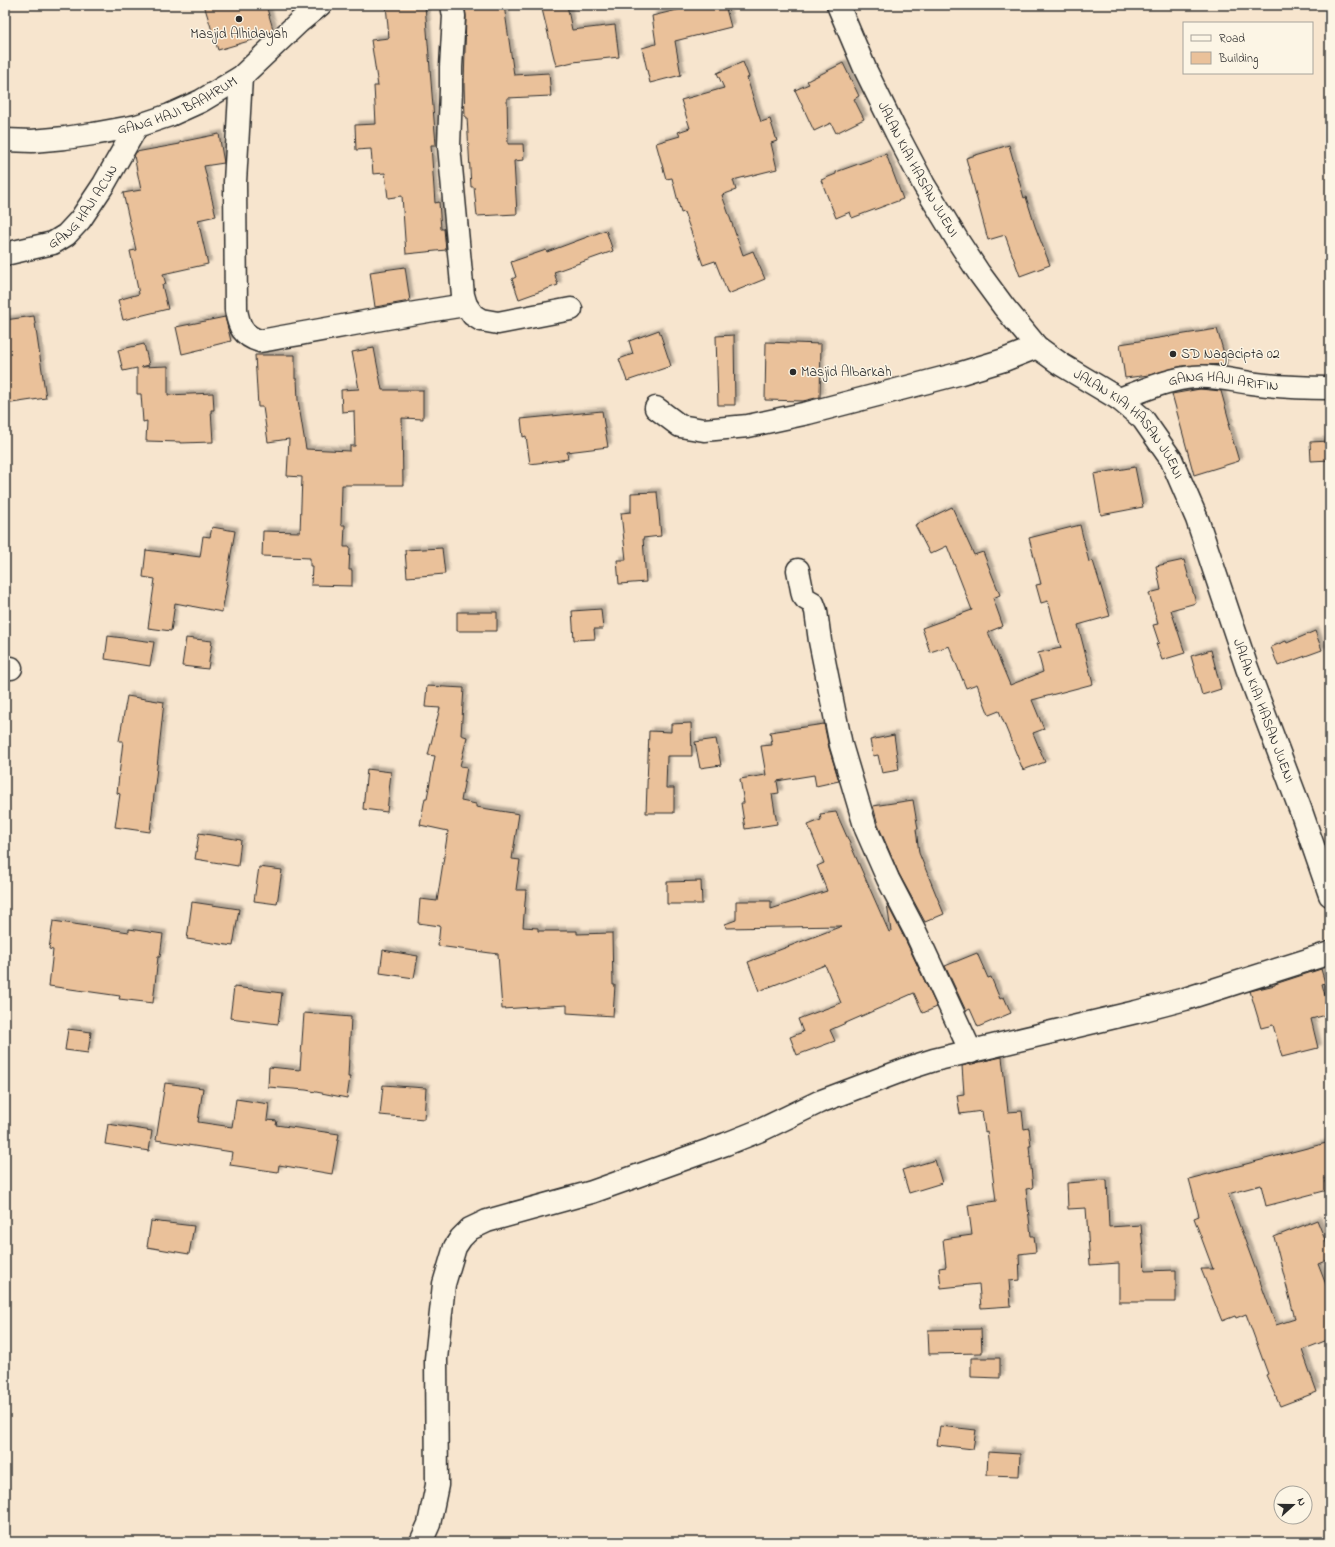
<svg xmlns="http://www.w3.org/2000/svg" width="1335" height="1547" viewBox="0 0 1335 1547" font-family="'Indie Flower',sans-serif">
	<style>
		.building { fill: #eac19a; stroke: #2b2b2b; filter: url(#shadow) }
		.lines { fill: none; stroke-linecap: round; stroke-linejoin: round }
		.minor-casing { stroke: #2b2b2b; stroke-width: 25 }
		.minor { stroke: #fcf5e5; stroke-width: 22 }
		.poi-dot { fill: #2b2b2b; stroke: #fcf5e5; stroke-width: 1.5 }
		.labels { text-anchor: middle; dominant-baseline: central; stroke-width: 3; stroke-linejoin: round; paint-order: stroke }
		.poi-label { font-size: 14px; fill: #2b2b2b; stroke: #fcf5e5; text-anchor: start }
		.street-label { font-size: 14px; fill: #2b2b2b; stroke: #fcf5e5 }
	</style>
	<defs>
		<filter id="shadow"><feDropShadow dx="3.5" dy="-3.5" stdDeviation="1" flood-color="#0004"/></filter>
	</defs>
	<rect width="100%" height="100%" fill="#f7e5ce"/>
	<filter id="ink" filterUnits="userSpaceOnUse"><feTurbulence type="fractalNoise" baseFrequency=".025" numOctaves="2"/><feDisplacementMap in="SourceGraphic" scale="8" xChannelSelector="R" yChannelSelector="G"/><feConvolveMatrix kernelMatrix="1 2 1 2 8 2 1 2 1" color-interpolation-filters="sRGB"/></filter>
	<g filter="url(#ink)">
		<!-- building -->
		<path class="building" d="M 204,5 L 266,5 L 273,29 L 266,36 L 218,50 Z
			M 386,5 L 425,5 L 436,145 L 431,145 L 435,203 L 439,202 L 441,229 L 444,229 L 446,250 L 406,254 L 402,196 L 388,198 L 385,173 L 373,174 L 371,149 L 356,150 L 355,125 L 376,124 L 374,86 L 378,86 L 371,40 L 389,38 Z
			M 473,5 L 504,5 L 514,75 L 549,73 L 551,96 L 507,98 L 508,144 L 523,144 L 524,160 L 514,161 L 517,214 L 477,216 L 474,187 L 471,187 L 467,117 L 465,117 L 464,84 L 466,17 L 465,6 Z
			M 541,5 L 567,5 L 572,30 L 615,25 L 619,57 L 573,62 L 556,66 Z
			M 698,5 L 725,5 L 731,27 L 675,41 L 681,75 L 650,83 L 642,48 L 656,44 L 652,16 Z
			M 743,62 L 749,77 L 747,78 L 761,122 L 770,119 L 777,141 L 771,143 L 777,169 L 733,180 L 736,190 L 722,195 L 743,255 L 753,251 L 765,279 L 728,294 L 715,261 L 703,265 L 684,212 L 681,213 L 672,178 L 666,179 L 656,143 L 680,136 L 678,132 L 690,128 L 681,100 L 724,88 L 717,73 Z
			M 843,63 L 859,96 L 854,99 L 864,119 L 836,133 L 831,123 L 814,131 L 795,90 L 809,84 L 807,81 Z
			M 219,134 L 224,163 L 204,166 L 216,216 L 198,220 L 208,264 L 163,274 L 166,284 L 162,285 L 168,309 L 123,320 L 118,300 L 139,294 L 130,251 L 136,250 L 123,193 L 141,190 L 134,156 L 136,152 L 180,144 L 180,142 Z
			M 1009,145 L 1024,198 L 1026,197 L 1035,226 L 1050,265 L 1020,276 L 1005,235 L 988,240 L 966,158 Z
			M 886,154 L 903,199 L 852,218 L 850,212 L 836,218 L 821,180 L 836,174 L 836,172 Z
			M 606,230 L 613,251 L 554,272 L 558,285 L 519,299 L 512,279 L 516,277 L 511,262 L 546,250 L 547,252 Z
			M 405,267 L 410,301 L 375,307 L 370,272 Z
			M 34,316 L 46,398 L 5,404 L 5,320 Z
			M 225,317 L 231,341 L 211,346 L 211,347 L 182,354 L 176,327 Z
			M 1217,329 L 1227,364 L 1182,366 L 1149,375 L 1125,378 L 1120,344 Z
			M 659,330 L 671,366 L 627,381 L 619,359 L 633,354 L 629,341 Z
			M 734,335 L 735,405 L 718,405 L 716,336 Z
			M 766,342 L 821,344 L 820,397 L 803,401 L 765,400 Z
			M 144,344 L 149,365 L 141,367 L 168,366 L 168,395 L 213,393 L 214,410 L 211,410 L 213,442 L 180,443 L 180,442 L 146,441 L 147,421 L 143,422 L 141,394 L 137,394 L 137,368 L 123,371 L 118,350 Z
			M 374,348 L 382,390 L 423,390 L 423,419 L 402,418 L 403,485 L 342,485 L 341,525 L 345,525 L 344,547 L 350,547 L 349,570 L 352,570 L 352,586 L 311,585 L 312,566 L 310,566 L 310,558 L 262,556 L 263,531 L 300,532 L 302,477 L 287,476 L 289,439 L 268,442 L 263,407 L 258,407 L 255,355 L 295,355 L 295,379 L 297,379 L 298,400 L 306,449 L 350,451 L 350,446 L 355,446 L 354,411 L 342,412 L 341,390 L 359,389 L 352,352 Z
			M 1200,389 L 1221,391 L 1230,424 L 1228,424 L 1239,461 L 1194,475 L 1172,394 Z
			M 602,411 L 608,447 L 567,452 L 568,459 L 530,464 L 526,436 L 523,437 L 521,419 Z
			M 1330,441 L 1330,460 L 1311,461 L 1310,442 Z
			M 1135,467 L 1143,507 L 1101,515 L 1094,474 Z
			M 657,492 L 661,536 L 643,538 L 646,582 L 619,584 L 617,560 L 626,560 L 621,513 L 631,512 L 631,493 Z
			M 952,507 L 974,555 L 983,552 L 1000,595 L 993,598 L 1003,626 L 988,632 L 1010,685 L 1043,672 L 1038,653 L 1061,648 L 1048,601 L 1041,603 L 1036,585 L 1041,584 L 1029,538 L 1080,525 L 1089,562 L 1093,561 L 1110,616 L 1078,625 L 1093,684 L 1032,700 L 1044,729 L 1033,733 L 1045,762 L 1023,770 L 999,711 L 989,715 L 977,684 L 966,688 L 949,646 L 930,652 L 922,628 L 972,610 L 947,546 L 930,554 L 915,525 Z
			M 212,527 L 235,531 L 226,583 L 227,584 L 222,612 L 175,603 L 171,631 L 148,628 L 155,579 L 143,577 L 146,550 L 200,557 L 203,536 L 210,537 Z
			M 442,548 L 445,574 L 407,577 L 405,550 Z
			M 1184,560 L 1196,603 L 1171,610 L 1185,653 L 1162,660 L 1156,644 L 1159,643 L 1153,625 L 1158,624 L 1149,593 L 1161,590 L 1156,566 Z
			M 601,609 L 603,629 L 594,629 L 595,639 L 574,640 L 572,611 Z
			M 457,612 L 497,612 L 497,631 L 457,631 Z
			M 1315,631 L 1322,650 L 1278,666 L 1271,647 L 1286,641 L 1287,643 Z
			M 108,636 L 154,642 L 150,666 L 105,659 Z
			M 186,638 L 212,641 L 208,669 L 182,666 Z
			M 1211,650 L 1221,689 L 1202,695 L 1191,656 Z
			M 427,686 L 464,688 L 461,735 L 467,737 L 460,766 L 467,767 L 461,801 L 476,804 L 476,807 L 519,814 L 512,859 L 520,860 L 516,890 L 526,890 L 523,927 L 538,928 L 538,931 L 577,931 L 577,934 L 612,933 L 613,985 L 615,985 L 613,1016 L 567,1013 L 567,1005 L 502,1009 L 498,954 L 438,946 L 440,926 L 418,923 L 420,899 L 437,901 L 448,831 L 420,825 L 425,798 L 427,798 L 435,756 L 428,755 L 440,708 L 425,707 Z
			M 127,696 L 164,702 L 150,832 L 115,827 L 120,794 L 117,793 L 123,741 L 119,741 Z
			M 691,723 L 692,756 L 667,756 L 666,788 L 674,788 L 674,813 L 646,813 L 649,731 L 671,732 L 671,724 Z
			M 824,724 L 829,748 L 839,781 L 816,786 L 814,775 L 777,781 L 779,793 L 772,794 L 777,824 L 745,829 L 741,803 L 744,803 L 740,779 L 766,775 L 761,746 L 772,745 L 770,732 Z
			M 894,735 L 899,770 L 882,773 L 878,755 L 873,756 L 870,740 Z
			M 716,739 L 721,765 L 700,768 L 695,742 Z
			M 367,769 L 391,772 L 387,812 L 363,809 Z
			M 913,800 L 918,829 L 916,829 L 919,853 L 944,914 L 925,922 L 899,874 L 878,825 L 873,806 Z
			M 836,812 L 889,932 L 891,931 L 887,904 L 904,937 L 937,1007 L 923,1013 L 914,993 L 830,1030 L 835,1041 L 797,1055 L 790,1037 L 803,1032 L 798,1019 L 841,1003 L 825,965 L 759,991 L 748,962 L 842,926 L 726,928 L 725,924 L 736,920 L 736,901 L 771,901 L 771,909 L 827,891 L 817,866 L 824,863 L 808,825 L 821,820 L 820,814 Z
			M 199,833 L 241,840 L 238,866 L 195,859 Z
			M 259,867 L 282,870 L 277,904 L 254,901 Z
			M 701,881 L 702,904 L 667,904 L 667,882 Z
			M 192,902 L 239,909 L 233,946 L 187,939 Z
			M 53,921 L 129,932 L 129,929 L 163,934 L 160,957 L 158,957 L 153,1003 L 119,999 L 120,996 L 49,986 L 53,950 L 49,949 Z
			M 383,950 L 418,956 L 414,978 L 380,973 Z
			M 977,953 L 988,978 L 991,977 L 1000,999 L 1004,997 L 1011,1013 L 978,1027 L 970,1009 L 966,1011 L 945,966 Z
			M 1321,969 L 1325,983 L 1322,984 L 1330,1014 L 1311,1019 L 1318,1048 L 1282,1057 L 1273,1025 L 1261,1028 L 1250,991 L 1275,985 L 1275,984 Z
			M 234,987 L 282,993 L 278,1024 L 230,1018 Z
			M 304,1013 L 351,1017 L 348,1077 L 350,1077 L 347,1098 L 306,1090 L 268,1087 L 269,1067 L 300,1070 Z
			M 68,1029 L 91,1032 L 88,1053 L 65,1050 Z
			M 1002,1057 L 1008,1112 L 1022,1111 L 1024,1129 L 1029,1128 L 1031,1146 L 1029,1146 L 1033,1188 L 1026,1189 L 1031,1236 L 1034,1236 L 1036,1252 L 1019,1254 L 1020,1280 L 1009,1281 L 1011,1306 L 981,1308 L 979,1284 L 941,1288 L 939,1268 L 946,1267 L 943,1239 L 972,1235 L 968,1205 L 996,1201 L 987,1131 L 985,1132 L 982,1111 L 960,1114 L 957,1095 L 964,1094 L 962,1066 Z
			M 165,1083 L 203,1088 L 198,1122 L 232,1127 L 236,1099 L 269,1104 L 267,1120 L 277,1121 L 276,1125 L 339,1134 L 332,1174 L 279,1165 L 278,1172 L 230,1165 L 232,1152 L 156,1140 Z
			M 383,1085 L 426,1088 L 424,1119 L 380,1115 Z
			M 108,1124 L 152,1131 L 149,1151 L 105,1144 Z
			M 1330,1142 L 1330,1177 L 1325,1178 L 1328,1190 L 1266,1206 L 1261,1185 L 1228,1194 L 1276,1325 L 1295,1319 L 1274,1237 L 1317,1220 L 1330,1252 L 1330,1259 L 1318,1264 L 1330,1295 L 1330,1339 L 1302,1350 L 1317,1392 L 1280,1406 L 1266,1375 L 1268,1374 L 1246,1314 L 1236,1318 L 1235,1316 L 1222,1321 L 1201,1269 L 1213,1269 L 1194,1218 L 1199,1216 L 1189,1179 Z
			M 935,1160 L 942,1183 L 909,1193 L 902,1170 Z
			M 1107,1180 L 1109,1227 L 1141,1225 L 1145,1271 L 1176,1270 L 1176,1302 L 1119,1302 L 1119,1263 L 1090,1265 L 1086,1208 L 1068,1209 L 1067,1183 Z
			M 151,1221 L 194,1226 L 189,1254 L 147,1247 Z
			M 981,1329 L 982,1353 L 929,1354 L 928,1330 Z
			M 971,1358 L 1000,1358 L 1000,1378 L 971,1377 Z
			M 940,1426 L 976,1430 L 973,1449 L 937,1445 Z
			M 988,1452 L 1020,1454 L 1019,1476 L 987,1475 Z"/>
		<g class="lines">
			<defs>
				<g id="minor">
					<path d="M 452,5 L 454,16 L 451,67 L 451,90 L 449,146 L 463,295 L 466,305 L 473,315 L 481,320 L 498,323 L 571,309"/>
					<path id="s1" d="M 838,5 L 866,71 L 896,132 L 924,185 L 958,241 L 979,273 L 1004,307 L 1037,347 L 1062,365 L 1119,399 L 1143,419 L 1171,459 L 1197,519 L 1247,668 L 1301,811 L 1330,895"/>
					<path d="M 241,77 L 235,182 L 236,310 C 239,327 243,336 260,341 C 329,329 397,315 466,305"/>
					<path id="s2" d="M 5,140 L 32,141 L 65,138 L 93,134 L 137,126 L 170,115 L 201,101 L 241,77 L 299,22 L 320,5"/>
					<path id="s3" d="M 5,254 L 53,243 L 66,235 L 80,220 L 104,184 L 137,126"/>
					<path id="s4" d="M 1119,399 C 1143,391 1168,379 1193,377 C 1212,375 1231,380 1250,383 C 1277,387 1304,388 1330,388"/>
					<path d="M 656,408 L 680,426 L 704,430 L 748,426 L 808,413 L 958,374 L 1004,360 L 1037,347"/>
					<path d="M 798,570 L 803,595 L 806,599 L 813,603 L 816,611 L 820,641 L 841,745 L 866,829 L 888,879 L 915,931 L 971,1052"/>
					<path d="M 5,668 L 11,668"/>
					<path d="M 421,1542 L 429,1524 L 437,1485 L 436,1359 L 444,1284 L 455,1247 L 461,1238 L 470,1229 L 487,1221 L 592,1192 L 726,1144 L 761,1130 L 819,1102 L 909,1068 L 934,1060 L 1136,1012 L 1185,999 L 1330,953"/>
				</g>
			</defs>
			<!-- minor casing -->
			<use href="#minor" class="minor-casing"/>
			<!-- minor -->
			<use href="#minor" class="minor"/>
		</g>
	</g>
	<!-- markers -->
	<g class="poi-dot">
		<circle cx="239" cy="19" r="4"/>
		<circle cx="1173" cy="354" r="4"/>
		<circle cx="793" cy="372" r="4"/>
	</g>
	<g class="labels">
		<!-- poi labels -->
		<g class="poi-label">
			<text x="239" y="34" text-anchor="middle">Masjid Alhidayah</text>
			<text x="1181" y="354">SD Nagacipta 02</text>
			<text x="801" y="372">Masjid Albarkah</text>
		</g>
		<!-- street labels -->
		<g class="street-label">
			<text stroke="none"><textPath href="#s2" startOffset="178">GANG HAJI BAAHRUM</textPath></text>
			<text stroke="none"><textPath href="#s1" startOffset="183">JALAN KIAI HASAN JUENI</textPath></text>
			<text stroke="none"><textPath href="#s3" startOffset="97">GANG HAJI ACUN</textPath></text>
			<text stroke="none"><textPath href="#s4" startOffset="108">GANG HAJI ARIFIN</textPath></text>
			<text stroke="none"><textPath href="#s1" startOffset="519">JALAN KIAI HASAN JUENI</textPath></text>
			<text stroke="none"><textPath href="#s1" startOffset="843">JALAN KIAI HASAN JUENI</textPath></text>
		</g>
	</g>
	<!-- margin -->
	<rect width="1335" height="1547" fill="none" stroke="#fcf5e5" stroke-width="20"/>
	<rect x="10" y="10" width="1315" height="1527" fill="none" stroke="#2b2b2b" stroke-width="1.5" filter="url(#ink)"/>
	<!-- legend -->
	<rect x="1183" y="22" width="130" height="52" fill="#fcf5e5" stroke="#a8a49b"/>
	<rect x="1191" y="35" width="20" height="6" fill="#fcf5e5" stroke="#a8a49b"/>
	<text x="1219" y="42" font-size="12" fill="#2b2b2b">Road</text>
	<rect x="1191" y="52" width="20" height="12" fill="#eac19a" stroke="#a8a49b"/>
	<text x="1219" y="62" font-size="12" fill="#2b2b2b">Building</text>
	<!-- north arrow -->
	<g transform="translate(1293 1505) rotate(69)"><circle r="19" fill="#fcf5e5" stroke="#a8a49b"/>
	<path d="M0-3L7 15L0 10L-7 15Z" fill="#2b2b2b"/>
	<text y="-6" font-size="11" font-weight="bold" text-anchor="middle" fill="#2b2b2b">N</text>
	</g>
</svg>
